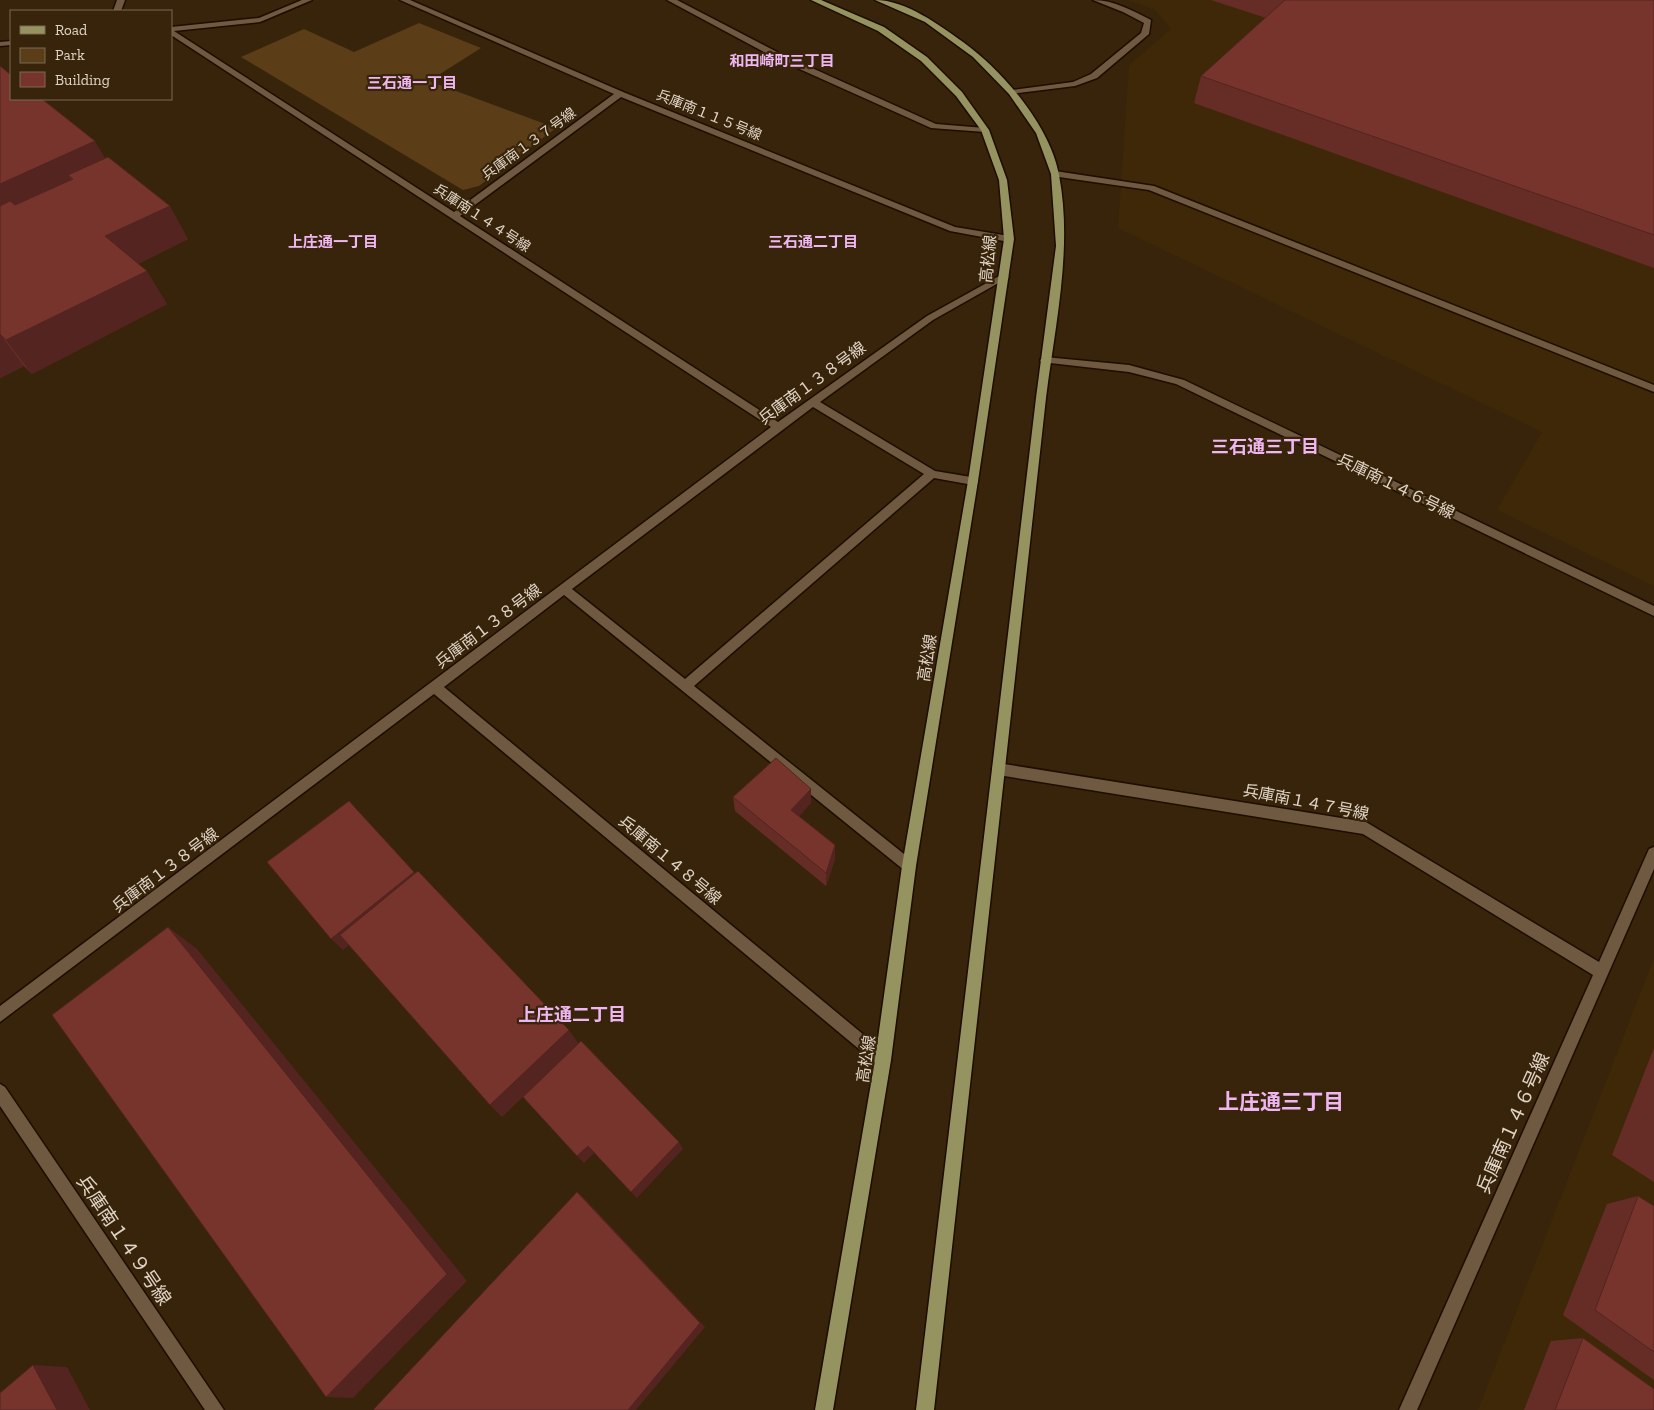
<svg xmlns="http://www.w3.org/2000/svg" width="1654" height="1410" viewBox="0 0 1654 1410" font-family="'Zilla Slab','Noto Sans JP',serif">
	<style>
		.built { fill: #3f2807 }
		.green { fill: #5b3e17 }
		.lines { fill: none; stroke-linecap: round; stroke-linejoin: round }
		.minor-casing { stroke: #1e0d00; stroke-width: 3 }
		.major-casing { stroke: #1e0d00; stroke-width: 3 }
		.minor { fill: #6f5940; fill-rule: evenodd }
		.major { fill: #959461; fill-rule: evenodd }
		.wall { fill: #662d27 }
		.shaded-wall { fill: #532420 }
		.building { fill: #77342d; stroke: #532420 }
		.labels { text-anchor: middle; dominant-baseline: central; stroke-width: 4.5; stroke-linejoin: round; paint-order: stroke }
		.far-street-label { font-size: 14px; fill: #e0d4c6; stroke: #37240b }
		.far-neighbourhood-label { font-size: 15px; font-weight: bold; fill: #efb7f1; stroke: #37240b }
		.street-label { font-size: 16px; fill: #e0d4c6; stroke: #37240b }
		.neighbourhood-label { font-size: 18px; font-weight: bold; fill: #efb7f1; stroke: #37240b }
		.near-street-label { font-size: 19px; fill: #e0d4c6; stroke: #37240b }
		.near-neighbourhood-label { font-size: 21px; font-weight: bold; fill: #efb7f1; stroke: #37240b }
	</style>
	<rect width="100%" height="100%" fill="#37240b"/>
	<!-- built -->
	<path class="built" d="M 1127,0 L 1654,0 L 1654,586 L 1497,510 L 1542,432 L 1118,228 L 1129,65 L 1171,29 L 1155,10 Z
		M 1654,958 L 1654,1410 L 1478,1410 Z"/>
	<!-- green -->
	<path class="green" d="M 419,23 L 481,48 L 429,81 L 556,128 L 479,186 L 463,190 L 241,57 L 304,29 L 354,52 Z"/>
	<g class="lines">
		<defs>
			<path id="minor" d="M 117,0 L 125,0 L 121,11 L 113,11 Z
				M 302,0 L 312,0 L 260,22 L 174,31 L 454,212 L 614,94 L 400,0 L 410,0 L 623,92 L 955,227 L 1009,236 L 1014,239 L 1009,242 L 950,231 L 621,97 L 460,216 L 778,422 L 927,316 L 1001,275 L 1007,275 L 1009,277 L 933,320 L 820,402 L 935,471 L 977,478 L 978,481 L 977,484 L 973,485 L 934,478 L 694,686 L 914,862 L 916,866 L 914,870 L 909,872 L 904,870 L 564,595 L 444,687 L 888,1055 L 891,1060 L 888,1065 L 883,1068 L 878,1065 L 434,694 L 0,1022 L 0,1006 L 771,427 L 171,35 L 171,27 L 259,18 ZM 813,407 L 924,474 L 685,679 L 572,589 Z
				M 667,0 L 677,0 L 781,54 L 936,124 L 985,128 L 989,130 L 985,132 L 931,128 L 775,58 Z
				M 1093,0 C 1114,0 1133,11 1151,20 L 1149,34 L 1097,78 L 1075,86 L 1009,94 L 1009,90 L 1012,90 L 1073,82 L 1091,74 L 1141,33 L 1144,23 L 1123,12 Z
				M 11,41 L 11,45 L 0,46 L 0,42 Z
				M 1055,171 L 1154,186 L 1654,385 L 1654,392 L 1149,190 L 1052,176 L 1051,174 Z
				M 1045,357 L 1129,365 L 1184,380 L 1654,606 L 1654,616 L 1176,384 L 1129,372 L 1041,362 L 1040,360 Z
				M 998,763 L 1366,822 L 1599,962 L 1649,849 L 1654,847 L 1654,869 L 1417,1410 L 1399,1410 L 1593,975 L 1363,834 L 998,775 L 993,773 L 992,769 L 993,765 Z
				M 0,1084 L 5,1087 L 224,1410 L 205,1410 L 0,1106 Z"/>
			<path id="major" d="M 811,0 L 821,0 L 884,27 L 927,57 L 962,92 L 989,130 L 1007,180 L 1014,239 L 978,481 L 916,866 L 891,1060 L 833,1410 L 815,1410 L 875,1060 L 902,866 L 968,481 L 1004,239 L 999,180 L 981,130 L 956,96 L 921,61 L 878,31 Z
				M 875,0 C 906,0 939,25 963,42 C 1003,71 1050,126 1059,175 C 1073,248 1055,325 1046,398 L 934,1410 L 916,1410 L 1036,398 L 1056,246 L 1051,174 L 1036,133 L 1009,94 L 973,57 L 925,22 Z"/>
		</defs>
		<!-- minor casing -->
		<use href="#minor" class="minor-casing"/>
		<!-- major casing -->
		<use href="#major" class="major-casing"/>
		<!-- minor -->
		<use href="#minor" class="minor"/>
		<!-- major -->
		<use href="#major" class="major"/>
	</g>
	<!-- wall -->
	<path class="wall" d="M 1211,0 L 1654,0 L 1654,268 L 1194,103 L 1201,76 L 1266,18 Z
		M 0,66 L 105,158 L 188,239 L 138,264 L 167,304 L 32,374 L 24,366 L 0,378 Z
		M 811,789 L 811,803 L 799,816 L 835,845 L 835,859 L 826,886 L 735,811 L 733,797 Z
		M 1654,1048 L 1654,1182 L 1612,1155 Z
		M 1638,1196 L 1654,1206 L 1654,1380 L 1563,1315 L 1607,1204 Z
		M 1583,1338 L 1654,1410 L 1524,1410 L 1551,1341 Z"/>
	<!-- shaded-wall -->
	<path class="shaded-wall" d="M 95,141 L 115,175 L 73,179 L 68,175 L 79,191 L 0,228 L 0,184 Z
		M 170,206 L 188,239 L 125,270 L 105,236 Z
		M 147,271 L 167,304 L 32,374 L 6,340 Z
		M 0,334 L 24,366 L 0,378 Z
		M 811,789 L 811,803 L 792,824 L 791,810 Z
		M 835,845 L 835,859 L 826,886 L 826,873 Z
		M 414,872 L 424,885 L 343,950 L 331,939 Z
		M 168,927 L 197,949 L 467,1281 L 353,1398 L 326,1397 Z
		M 569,1030 L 579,1044 L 502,1117 L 490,1105 Z
		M 679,1142 L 683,1149 L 637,1198 L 631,1192 Z
		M 588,1146 L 594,1153 L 584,1163 L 577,1156 Z
		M 577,1192 L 587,1201 L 705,1327 L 636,1410 L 628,1410 Z
		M 33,1365 L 67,1367 L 90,1410 L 57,1410 Z"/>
	<!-- building -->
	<path class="building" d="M 1285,0 L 1654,0 L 1654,235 L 1201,76 Z
		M 0,66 L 11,75 L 11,99 L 42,99 L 95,141 L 0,184 Z
		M 108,157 L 170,206 L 105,236 L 147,271 L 6,340 L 0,334 L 0,206 L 10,201 L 15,205 L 73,179 L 68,175 Z
		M 776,758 L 811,789 L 791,810 L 835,845 L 826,873 L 733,797 Z
		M 349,801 L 414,872 L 331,939 L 267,862 Z
		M 418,871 L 569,1030 L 490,1105 L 340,935 Z
		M 168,927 L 447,1274 L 326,1397 L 52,1015 Z
		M 581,1041 L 679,1142 L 631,1192 L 588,1146 L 577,1156 L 523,1097 Z
		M 577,1192 L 700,1323 L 628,1410 L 373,1410 Z
		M 1638,1196 L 1654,1206 L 1654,1352 L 1595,1310 Z
		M 1583,1338 L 1654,1389 L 1654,1410 L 1555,1410 Z
		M 33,1365 L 57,1410 L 0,1410 L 0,1393 Z"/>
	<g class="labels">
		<!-- far-street labels -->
		<g class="far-street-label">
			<text transform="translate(709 115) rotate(22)">兵庫南１１５号線</text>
			<text transform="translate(529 144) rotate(-36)">兵庫南１３７号線</text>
			<text transform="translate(482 218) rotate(33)">兵庫南１４４号線</text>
		</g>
		<!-- far-neighbourhood labels -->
		<g class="far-neighbourhood-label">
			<text x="782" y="61">和田崎町三丁目</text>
			<text x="412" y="83">三石通一丁目</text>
			<text x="333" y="242">上庄通一丁目</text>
			<text x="813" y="242">三石通二丁目</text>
		</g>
		<!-- street labels -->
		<g class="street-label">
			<text transform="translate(988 259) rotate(-84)">高松線</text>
			<text transform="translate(812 383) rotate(-36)">兵庫南１３８号線</text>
			<text transform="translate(1396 486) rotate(26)">兵庫南１４６号線</text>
			<text transform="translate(488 626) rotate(-37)">兵庫南１３８号線</text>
			<text transform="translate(927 658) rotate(-81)">高松線</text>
			<text transform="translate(1306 802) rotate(11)">兵庫南１４７号線</text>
			<text transform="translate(670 860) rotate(40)">兵庫南１４８号線</text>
			<text transform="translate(165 870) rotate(-37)">兵庫南１３８号線</text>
			<text transform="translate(866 1059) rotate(-81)">高松線</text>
		</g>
		<!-- neighbourhood labels -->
		<g class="neighbourhood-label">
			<text x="1265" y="447">三石通三丁目</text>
			<text x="572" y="1015">上庄通二丁目</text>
		</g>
		<!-- near-street labels -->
		<g class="near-street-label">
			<text transform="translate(1513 1123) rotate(-66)">兵庫南１４６号線</text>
			<text transform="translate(124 1240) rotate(56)">兵庫南１４９号線</text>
		</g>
		<!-- near-neighbourhood labels -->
		<g class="near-neighbourhood-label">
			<text x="1281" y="1101">上庄通三丁目</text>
		</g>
	</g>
	<!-- legend -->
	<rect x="10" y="10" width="162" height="90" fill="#37240b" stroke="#7b6a56"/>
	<rect x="20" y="26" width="25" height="8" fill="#959461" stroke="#7b6a56"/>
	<text x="55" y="35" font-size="15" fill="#e0d4c6">Road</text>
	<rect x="20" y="48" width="25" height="15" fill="#5b3e17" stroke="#7b6a56"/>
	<text x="55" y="60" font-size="15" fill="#e0d4c6">Park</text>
	<rect x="20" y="72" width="25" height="15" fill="#77342d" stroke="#7b6a56"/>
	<text x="55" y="85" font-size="15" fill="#e0d4c6">Building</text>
</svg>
